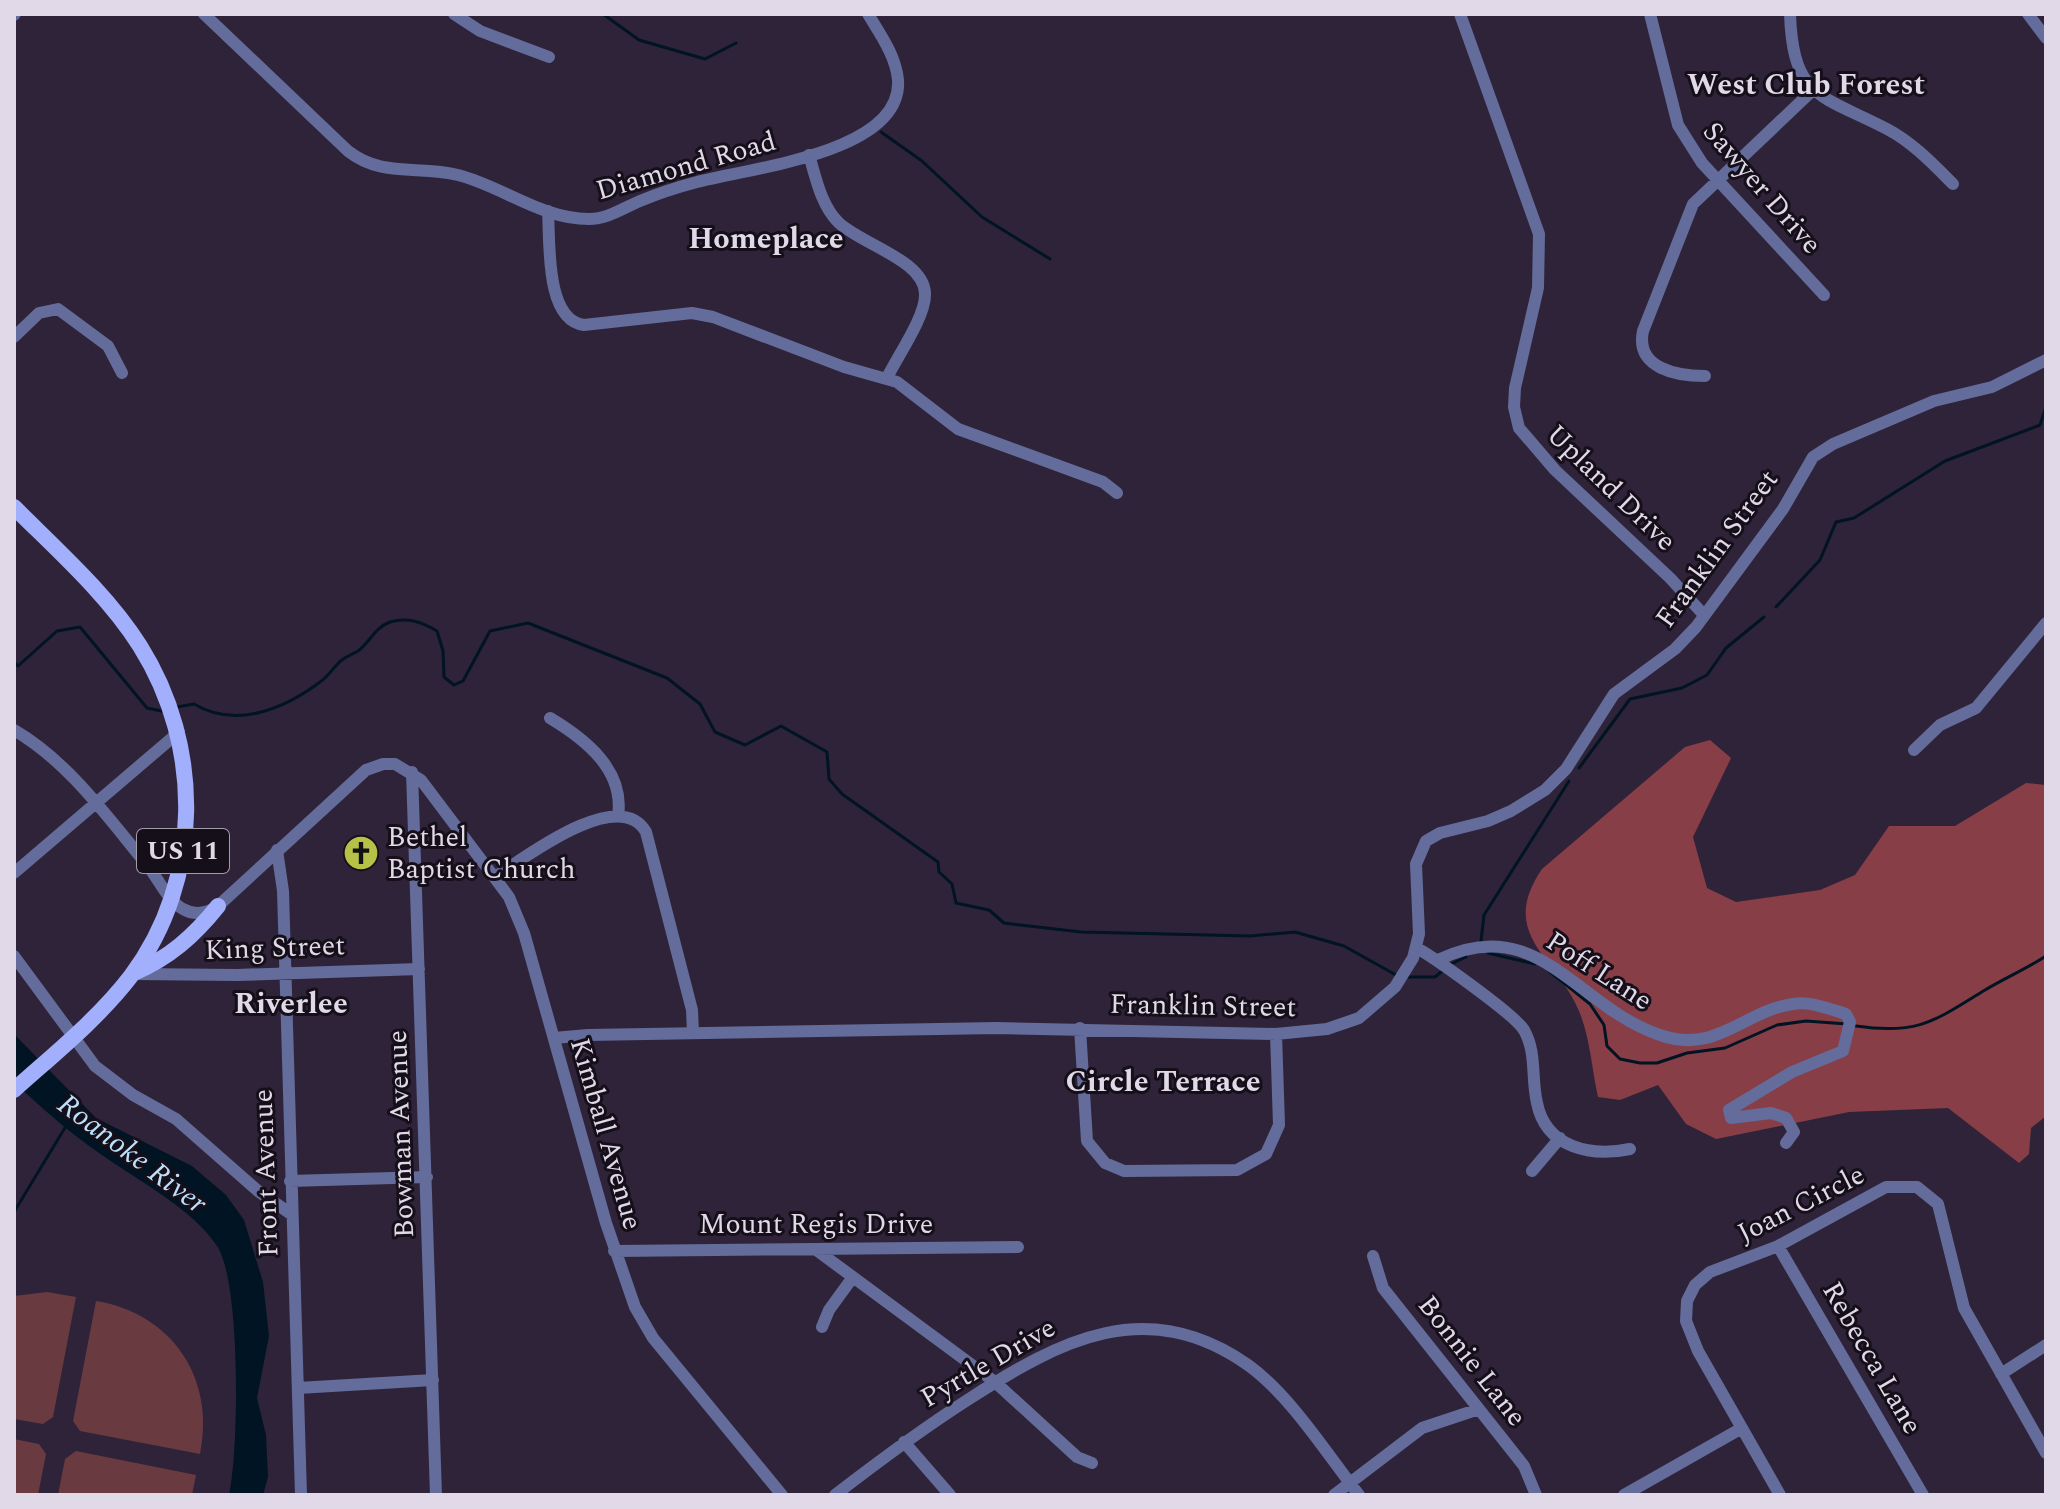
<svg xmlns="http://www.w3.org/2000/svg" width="2060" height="1509" viewBox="0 0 2060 1509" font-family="Spectral,serif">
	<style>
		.green { fill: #693a3f }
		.forest { fill: #883e46 }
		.water { fill: #011423 }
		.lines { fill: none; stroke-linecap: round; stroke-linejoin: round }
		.stream { stroke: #011423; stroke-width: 3 }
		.minor { stroke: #636c9a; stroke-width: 12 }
		.major { stroke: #a2affc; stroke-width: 16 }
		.labels { text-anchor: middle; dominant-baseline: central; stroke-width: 6; stroke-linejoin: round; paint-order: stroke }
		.shield { fill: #150f19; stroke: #a49caa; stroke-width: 2 }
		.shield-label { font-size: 26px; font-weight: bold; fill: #e1d9e8 }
		.street-label { font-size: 28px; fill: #e1d9e8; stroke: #150f19 }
		.poi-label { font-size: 28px; fill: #e1d9e8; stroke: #150f19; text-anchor: start }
		.neighbourhood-label { font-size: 30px; font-weight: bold; fill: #e1d9e8; stroke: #150f19 }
		.water-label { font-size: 30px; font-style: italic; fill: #bddffb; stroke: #150f19 }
	</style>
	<rect width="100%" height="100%" fill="#2f2339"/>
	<!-- green -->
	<path class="green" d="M 47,1292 L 76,1297 L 53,1417 L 43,1424 L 14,1419 L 14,1296 Z
		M 96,1301 C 172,1313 216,1379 200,1454 L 80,1431 L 73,1421 Z
		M 14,1439 L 39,1444 L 46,1454 L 38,1495 L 14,1495 Z
		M 76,1451 L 196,1475 L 192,1495 L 58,1495 L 65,1459 Z"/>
	<!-- forest -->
	<path class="forest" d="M 1710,740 L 1731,758 L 1693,837 L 1707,888 L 1736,902 L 1820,890 L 1855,875 L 1889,826 L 1955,826 L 2026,783 L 2046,785 L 2046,1116 L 2031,1128 L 2029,1154 L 2019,1163 L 1948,1108 L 1849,1112 L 1716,1139 L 1686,1124 L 1658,1085 L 1620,1100 L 1598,1097 C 1592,1070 1590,1037 1579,1011 C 1557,957 1497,935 1542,869 L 1685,747 Z"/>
	<!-- water -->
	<path class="water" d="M 14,1034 L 96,1118 L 192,1166 L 226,1195 L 244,1220 L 263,1282 L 269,1336 L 257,1398 L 266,1435 L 268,1477 L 263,1495 L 229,1495 C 239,1451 241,1282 217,1246 C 193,1209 137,1180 102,1155 C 71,1134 44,1110 17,1085 Z"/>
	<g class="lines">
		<!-- stream -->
		<path class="stream" d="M 603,14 L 639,40 L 705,59 L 736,43
			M 881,132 L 922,161 L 982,217 L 1050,259
			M 1776,607 L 1820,560 L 1836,522 L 1854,518 L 1945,461 L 2040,425 L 2046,407
			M 14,662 L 18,666 L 57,631 L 80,627 L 147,708 L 166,712
			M 177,707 L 194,704 C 236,729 284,709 320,682 C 329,676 334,666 342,660 C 347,656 353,654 358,651 C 371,641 374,628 390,622 C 408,617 422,622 437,631 L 443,651 L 444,677 L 454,685 L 463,681 L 490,631 L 528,623 L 667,678 L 700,704 L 715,732 L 745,745 L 781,726 L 827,752 L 829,779 L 842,794 L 938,862 L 939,872 L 952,884 L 956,903 L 989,910 L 1004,923 L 1081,932 L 1250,936 L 1295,932 L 1344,946 L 1396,975
			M 1579,768 L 1630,699 L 1682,688 L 1707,675 L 1726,648 L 1764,617
			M 1481,941 L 1484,915 L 1569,781
			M 1488,953 L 1535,964
			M 1451,964 L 1466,957
			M 1549,971 L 1590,1004 L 1604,1025 L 1607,1046 L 1620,1059 L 1640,1063 L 1657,1063 L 1687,1053 L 1725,1048 L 1777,1025 L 1806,1021 L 1847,1024
			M 1408,977 L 1435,977 L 1442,971
			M 1856,1026 C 1919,1035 1934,1021 1985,990 C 2005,978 2026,969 2046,956
			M 14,1212 L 66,1126"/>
		<!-- minor -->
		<path class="minor" d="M 204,14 L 348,151 C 382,178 419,165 458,175 C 502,186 541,219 589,219 C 608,219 623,208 640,201 C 659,193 678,187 697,182 C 749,168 903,153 898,80 C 896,56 880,34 868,14
			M 454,14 L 480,31 L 549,57
			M 1460,14 L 1539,234 L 1538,288 L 1515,388 L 1514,407 L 1519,428 L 1555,470 L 1670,578 L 1704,615
			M 1650,14 L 1678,125 L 1702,163 L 1824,295
			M 1790,14 C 1793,99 1822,95 1887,129 C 1912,142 1933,164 1953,184
			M 2028,14 L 2046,38
			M 14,15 L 15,14
			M 809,155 C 816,178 821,205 838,222 C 860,244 925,260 925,294 C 926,316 897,357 887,378
			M 548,211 C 550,242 545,320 584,325 L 692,313 L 713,317 L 844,367 L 897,382 L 958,429 L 1103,482 L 1117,493
			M 14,337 L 39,313 L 58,309 L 108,346 L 122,373
			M 1705,376 C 1678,376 1635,369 1643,331 L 1693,204 L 1812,91
			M 550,718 C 585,739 625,770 618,816
			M 14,730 C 69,762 108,818 148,866 C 159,880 168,901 183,909 C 195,916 207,913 218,906 L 366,770 L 383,764 L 395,764 L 421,780 L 509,897 L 524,933 L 606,1223 L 635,1307 L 653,1338 L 782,1495
			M 1914,750 L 1940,725 L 1976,708 L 2046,623
			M 412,772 L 436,1495
			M 277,850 L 283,891 L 301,1495
			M 14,873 L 179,732
			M 495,877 C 524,858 619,785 646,832 L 692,1010 L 693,1033
			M 1417,948 C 1436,959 1514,1014 1524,1030 C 1537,1053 1531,1078 1537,1103 C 1546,1148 1591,1157 1630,1149
			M 14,956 L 95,1066 L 133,1095 L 176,1119 L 258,1191 L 291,1214
			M 1438,960 C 1538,911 1576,1007 1660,1035 C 1716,1055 1743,1011 1793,1004 C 1811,1001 1829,1009 1846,1014 L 1850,1022 L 1843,1051 L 1792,1072 L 1729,1110 L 1731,1118 L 1771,1113 L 1786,1118 L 1794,1132 L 1786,1143
			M 135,974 L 237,975 L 419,969
			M 1080,1028 L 1087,1141 L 1105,1163 L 1124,1171 L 1237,1170 L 1266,1154 L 1279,1125 L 1276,1034
			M 554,1038 L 588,1035 L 997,1028 L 1276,1034 L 1327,1029 L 1359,1018 L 1395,987 L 1413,958 L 1419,934 L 1416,864 L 1426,841 L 1440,833 L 1488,821 L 1511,811 L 1545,790 L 1566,769 L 1614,694 L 1675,649 L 1696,627 L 1783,509 L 1813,457 L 1833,444 L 1934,401 L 1992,387 L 2046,360
			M 1532,1171 L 1560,1138
			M 290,1181 L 427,1177
			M 1778,1246 L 1923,1495
			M 815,1249 L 995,1382 L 1077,1457 L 1092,1463
			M 614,1251 L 1018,1247
			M 1373,1256 L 1383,1288 L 1524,1466 L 1536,1495
			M 822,1327 L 829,1310 L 853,1277
			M 2001,1374 L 2046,1345
			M 298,1388 L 433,1380
			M 904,1442 L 950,1495
			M 835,1495 C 879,1461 922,1429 969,1399 C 1060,1340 1147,1294 1248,1365 C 1290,1395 1327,1454 1359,1495
			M 1334,1495 L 1422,1428 L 1479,1409
			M 1624,1495 L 1742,1428
			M 1780,1495 L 1698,1351 L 1686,1321 L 1687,1301 L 1695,1285 L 1710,1272 L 1778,1246 L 1886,1187 L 1917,1187 L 1938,1204 L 1964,1308 L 2046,1453"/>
		<!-- major -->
		<path class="major" d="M 14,507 C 57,550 107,594 140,646 C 203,746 203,880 131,976 C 98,1019 54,1054 14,1090
			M 134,973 C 169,958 194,936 218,906"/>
	</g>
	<!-- icons -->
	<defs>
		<symbol id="church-disc" viewBox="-11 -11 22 22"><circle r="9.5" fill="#b7c147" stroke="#150f19"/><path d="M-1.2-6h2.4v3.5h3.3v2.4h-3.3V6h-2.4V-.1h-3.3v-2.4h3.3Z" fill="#111"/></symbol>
	</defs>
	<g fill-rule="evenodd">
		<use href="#church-disc" x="341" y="833" width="40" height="40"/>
	</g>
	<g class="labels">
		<!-- shield labels -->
		<rect class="shield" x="137" y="829" width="92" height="44" rx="6"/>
		<g class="shield-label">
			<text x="183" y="851">US 11</text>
		</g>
		<!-- street labels -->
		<g class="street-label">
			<text transform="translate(686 166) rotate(-16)">Diamond Road</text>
			<text transform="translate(1762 188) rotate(49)">Sawyer Drive</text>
			<text transform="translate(1611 488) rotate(44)">Upland Drive</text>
			<text transform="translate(1717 549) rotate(-54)">Franklin Street</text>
			<text transform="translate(275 948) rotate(-2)">King Street</text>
			<text transform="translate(1599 971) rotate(33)">Poff Lane</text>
			<text transform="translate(1203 1006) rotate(1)">Franklin Street</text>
			<text transform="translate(401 1134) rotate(-92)">Bowman Avenue</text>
			<text transform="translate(606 1134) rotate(74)">Kimball Avenue</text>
			<text transform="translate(266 1173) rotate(-92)">Front Avenue</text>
			<text transform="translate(1801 1204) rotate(-27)">Joan Circle</text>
			<text x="816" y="1224">Mount Regis Drive</text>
			<text transform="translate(1872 1358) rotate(60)">Rebecca Lane</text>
			<text transform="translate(1472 1361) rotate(52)">Bonnie Lane</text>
			<text transform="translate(988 1363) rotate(-30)">Pyrtle Drive</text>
		</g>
		<!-- poi labels -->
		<g class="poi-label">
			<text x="387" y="837">Bethel<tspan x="387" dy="32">Baptist Church</tspan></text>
		</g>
		<!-- neighbourhood labels -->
		<g class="neighbourhood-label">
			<text x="1806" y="85">West Club Forest</text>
			<text x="766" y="239">Homeplace</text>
			<text x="291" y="1004">Riverlee</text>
			<text x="1163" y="1082">Circle Terrace</text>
		</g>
		<!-- water labels -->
		<g class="water-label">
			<text transform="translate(132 1154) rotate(37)">Roanoke River</text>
		</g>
	</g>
	<!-- border -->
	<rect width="2060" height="1509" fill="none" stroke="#e1d9e8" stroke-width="32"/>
</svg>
